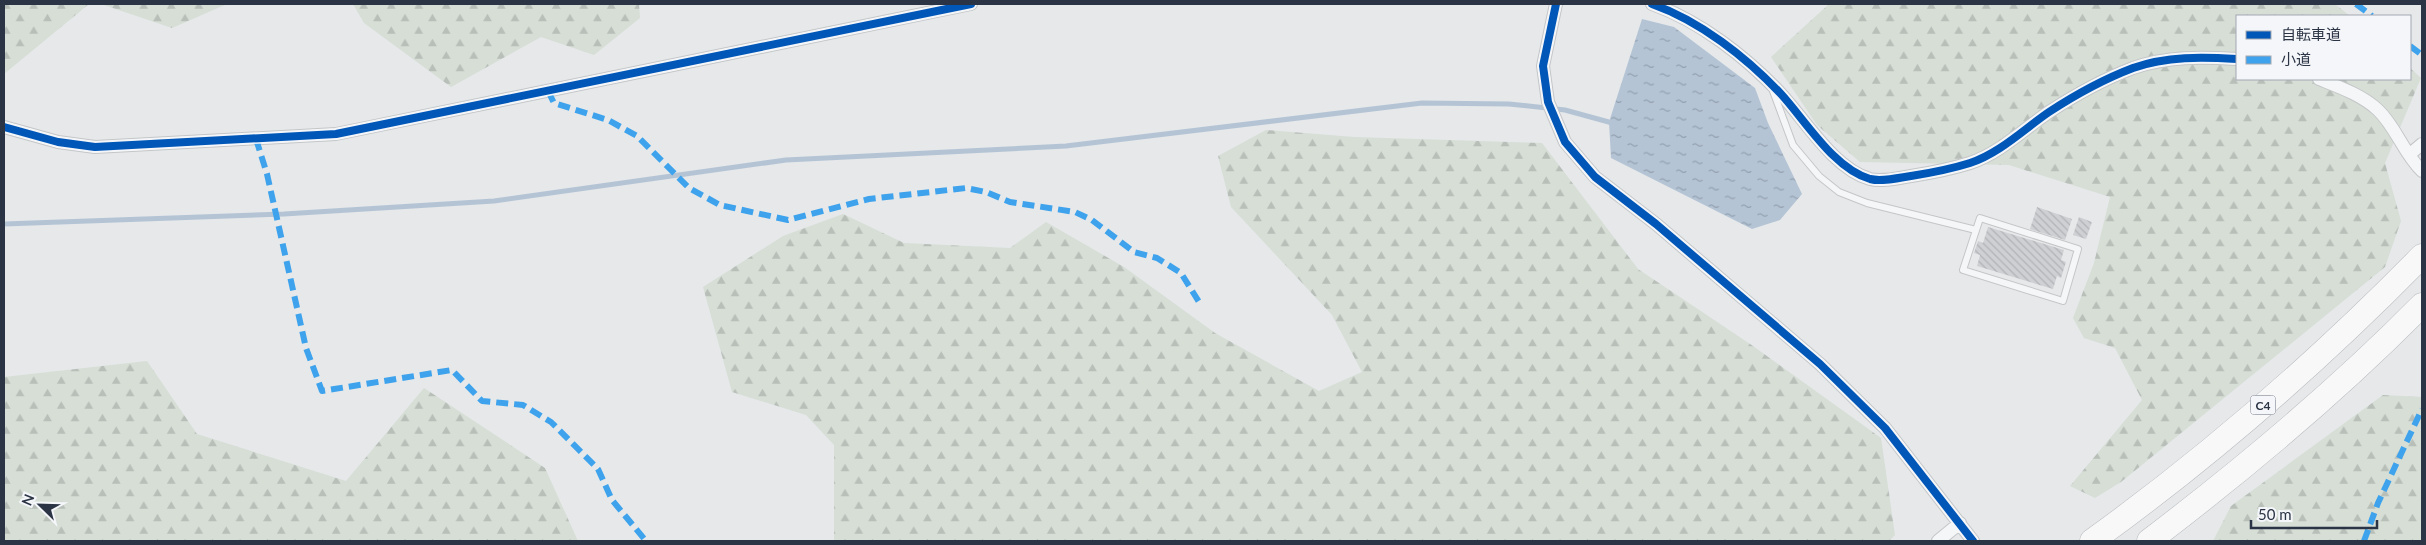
<svg xmlns="http://www.w3.org/2000/svg" width="2426" height="545" viewBox="0 0 2426 545" font-family="Lato,'Noto Sans JP',sans-serif">
	<style>
		.forest { fill: url(#forest-firs) }
		.water { fill: url(#water-ripples) }
		.lines { fill: none; stroke-linecap: round; stroke-linejoin: round }
		.stream { stroke: #b4c4d5; stroke-width: 5 }
		.building { fill: url(#building-back-hatch) }
		.service-casing { stroke: #c4c6c8; stroke-width: 8 }
		.minor-casing { stroke: #c4c6c8; stroke-width: 14 }
		.motorway-casing { stroke: #b8bbbf; stroke-width: 25 }
		.service { stroke: #f5f6f7; stroke-width: 6 }
		.minor { stroke: #f5f6f7; stroke-width: 12 }
		.motorway { stroke: #f8f8f8; stroke-width: 24 }
		.quiet { stroke: #3ea3ec; stroke-width: 6; stroke-dasharray: 12 6; stroke-linecap: butt }
		.cycleway-casing { stroke: #f4f6f9; stroke-width: 11 }
		.cycleway { stroke: #0057b8; stroke-width: 8 }
		.labels { text-anchor: middle; dominant-baseline: central; stroke-width: 4.5; stroke-linejoin: round; paint-order: stroke }
		.shield { fill: #f4f6f9; stroke: #676e7b; stroke-width: 1 }
		.shield-label { font-size: 12px; font-weight: bold; fill: #2b3445 }
	</style>
	<defs>
		<pattern id="forest-firs" width="22" height="20" patternUnits="userSpaceOnUse" patternTransform="scale(1.25)"><rect width="22" height="20" fill="#d6ded6"/><path d="M5 1l3.5 6h-7zM16 11l3.5 6h-7z" fill="#b8bfb9"/></pattern>
		<pattern id="water-ripples" width="26" height="14" patternUnits="userSpaceOnUse" patternTransform="scale(1.25)"><rect width="26" height="14" fill="#b4c4d5"/><path d="M2 4q2-2 4 0t4 0M15 11q2-2 4 0t4 0" fill="none" stroke="#93a0af"/></pattern>
		<pattern id="building-back-hatch" width="6" height="6" patternUnits="userSpaceOnUse" patternTransform="scale(1.25)"><rect width="6" height="6" fill="#ced0d3"/><path d="M-1 5l2 2M0 0l6 6M5-1l2 2" fill="none" stroke="#b1b3b6"/></pattern>
	</defs>
	<rect width="100%" height="100%" fill="#e6e8ea"/>
	<!-- forest -->
	<path class="forest" d="M 4,4 L 89,4 L 4,74 Z
		M 101,4 L 227,4 L 172,28 Z
		M 353,4 L 639,4 L 640,18 L 594,55 L 541,37 L 451,87 L 364,23 Z
		M 1829,4 L 2335,4 L 2350,16 L 2237,16 L 2237,79 L 2410,79 L 2410,68 L 2421,78 L 2385,163 L 2401,221 L 2385,267 L 2121,482 L 2095,498 L 2070,486 L 2142,400 L 2115,348 L 2084,338 L 2073,318 L 2094,263 L 2110,197 L 2009,165 L 1860,162 L 1817,125 L 1771,57 Z
		M 1266,130 L 1354,137 L 1542,143 L 1638,269 L 1753,346 L 1881,438 L 1895,535 L 1889,541 L 834,541 L 834,445 L 806,415 L 732,392 L 703,287 L 783,236 L 843,214 L 904,243 L 1010,248 L 1046,222 L 1124,267 L 1215,333 L 1319,391 L 1362,372 L 1332,315 L 1231,207 L 1218,156 Z
		M 147,361 L 197,434 L 346,481 L 424,388 L 545,468 L 578,541 L 4,541 L 4,377 Z
		M 2383,395 L 2422,397 L 2422,541 L 2213,541 L 2231,506 Z"/>
	<!-- water -->
	<path class="water" d="M 1642,19 L 1674,27 L 1755,88 L 1768,123 L 1802,194 L 1780,220 L 1752,229 L 1611,158 L 1609,122 Z"/>
	<g class="lines">
		<!-- stream -->
		<path class="stream" d="M 4,224 L 284,214 L 494,201 L 786,160 L 1066,146 L 1422,103 L 1509,104 L 1565,110 L 1616,124"/>
	</g>
	<!-- building -->
	<path class="building" d="M 2037,207 L 2072,219 L 2065,240 L 2030,229 Z
		M 2079,217 L 2092,222 L 2086,239 L 2073,235 Z
		M 1988,227 L 2064,250 L 2061,260 L 2066,262 L 2061,278 L 2057,276 L 2053,289 L 1977,266 L 1980,255 L 1974,253 L 1978,241 L 1983,243 Z"/>
	<g class="lines">
		<defs>
			<path id="service" d="M 1773,91 L 1793,145 L 1819,176 L 1839,192 L 1867,203 L 1976,230
				M 1980,218 L 2078,249 L 2063,301 L 1963,270 Z"/>
			<path id="minor" d="M 1556,4 L 1543,66 L 1548,102 L 1565,142 L 1595,177 L 1656,224 L 1820,364 L 1885,428 L 1973,541
				M 1652,4 C 1700,21 1746,57 1781,94 C 1805,120 1834,169 1870,179 C 1882,182 1898,178 1911,176 C 1930,173 1951,169 1970,163 C 2000,153 2024,129 2049,112 C 2075,95 2104,79 2133,68 C 2167,56 2202,57 2237,59
				M 2319,79 C 2339,87 2362,95 2378,110 C 2396,127 2404,154 2422,171
				M 4,127 L 58,142 L 95,147 L 336,134 L 971,4
				M 2410,154 L 2422,144
				M 1938,541 L 1960,523"/>
			<path id="motorway" d="M 2092,541 C 2210,456 2320,360 2422,256
				M 2149,541 C 2245,468 2337,391 2422,305"/>
		</defs>
		<!-- service casing -->
		<use href="#service" class="service-casing"/>
		<!-- minor casing -->
		<use href="#minor" class="minor-casing"/>
		<!-- motorway casing -->
		<use href="#motorway" class="motorway-casing"/>
		<!-- service -->
		<use href="#service" class="service"/>
		<!-- minor -->
		<use href="#minor" class="minor"/>
		<!-- motorway -->
		<use href="#motorway" class="motorway"/>
		<!-- quiet -->
		<path class="quiet" d="M 2356,4 L 2372,16
			M 2410,46 L 2422,55
			M 548,91 L 554,103 L 608,120 L 637,136 L 689,188 L 720,205 L 788,220 L 869,199 L 966,188 L 986,192 L 1010,202 L 1075,212 L 1092,220 L 1134,252 L 1157,258 L 1181,273 L 1199,302
			M 256,139 L 267,174 L 306,348 L 322,391 L 452,370 L 482,401 L 523,405 L 551,422 L 598,469 L 612,500 L 646,541
			M 2364,541 L 2378,503 L 2422,409"/>
		<defs>
			<path id="cycleway" d="M 1556,4 L 1543,66 L 1548,102 L 1565,142 L 1595,177 L 1656,224 L 1820,364 L 1885,428 L 1973,541
				M 1652,4 C 1700,21 1746,57 1781,94 C 1805,120 1834,169 1870,179 C 1882,182 1898,178 1911,176 C 1930,173 1951,169 1970,163 C 2000,153 2024,129 2049,112 C 2075,95 2104,79 2133,68 C 2167,56 2202,57 2237,59
				M 4,127 L 58,142 L 95,147 L 336,134 L 971,4"/>
		</defs>
		<!-- cycleway casing -->
		<use href="#cycleway" class="cycleway-casing"/>
		<!-- cycleway -->
		<use href="#cycleway" class="cycleway"/>
	</g>
	<g class="labels">
		<!-- shield labels -->
		<rect class="shield" x="2250.5" y="395.5" width="25" height="19" rx="4"/>
		<g class="shield-label">
			<text x="2263" y="405">C4</text>
		</g>
	</g>
	<!-- border -->
	<rect width="2426" height="545" fill="none" stroke="#2b3445" stroke-width="10"/>
	<!-- legend -->
	<rect x="2236" y="15" width="175" height="65" fill="#f4f6f9" stroke="#a4a8b1"/>
	<rect x="2246" y="31" width="25" height="8" fill="#0057b8" stroke="#a4a8b1"/>
	<text x="2281" y="40" font-size="15" fill="#2b3445">自転車道</text>
	<rect x="2246" y="56" width="25" height="8" fill="#3ea3ec" stroke="#a4a8b1"/>
	<text x="2281" y="65" font-size="15" fill="#2b3445">小道</text>
	<!-- north arrow -->
	<g transform="translate(40 505) rotate(293)" stroke="#f4f6f9" stroke-width="4" paint-order="stroke">
	<path d="M0-4L9 19L0 12L-9 19Z" fill="#2b3445"/>
	<text y="-8" font-size="14" font-weight="bold" text-anchor="middle" fill="#2b3445">N</text>
	</g>
	<!-- scale -->
	<path d="M2251 520v8h126v-8" fill="none" stroke="#2b3445" stroke-width="2.5"/>
	<text x="2258" y="520" font-size="15" fill="#2b3445" stroke="#f4f6f9" stroke-width="4" paint-order="stroke">50 m</text>
</svg>
